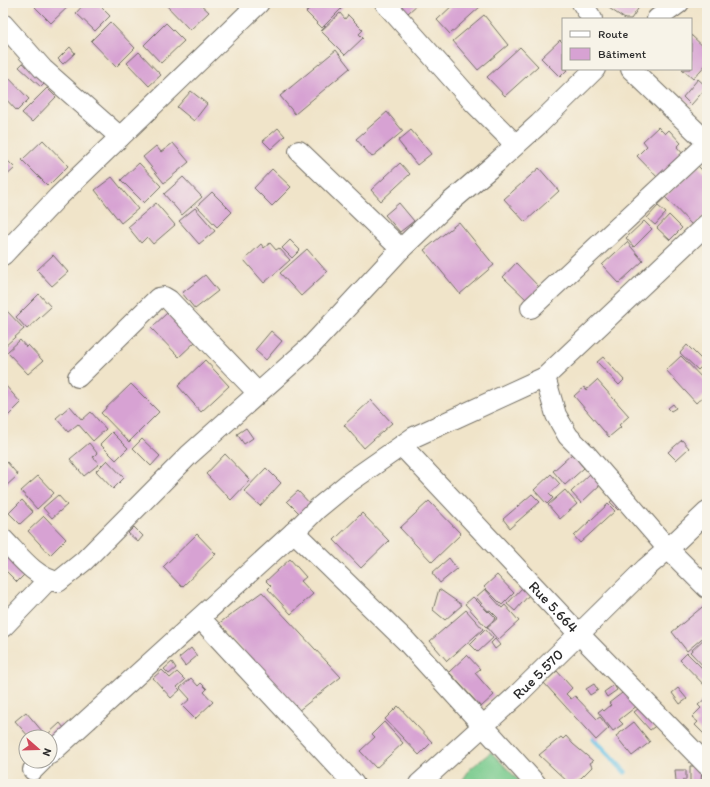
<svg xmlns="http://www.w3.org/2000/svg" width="710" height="787" viewBox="0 0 710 787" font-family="Itim,sans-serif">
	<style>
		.green { fill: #77ca8c; stroke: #517a5c }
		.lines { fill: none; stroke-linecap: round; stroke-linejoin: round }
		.stream { stroke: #6ac4e8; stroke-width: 5 }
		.building { fill: #d7a2d3 }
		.minor-casing { stroke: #706c62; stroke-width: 22 }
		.minor { stroke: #fff; stroke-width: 20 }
		.labels { text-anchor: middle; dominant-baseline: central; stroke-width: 3; stroke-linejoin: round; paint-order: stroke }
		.street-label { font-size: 15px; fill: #2b2b2b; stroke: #f7f3e8 }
	</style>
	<rect width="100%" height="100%" fill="#f7f3e8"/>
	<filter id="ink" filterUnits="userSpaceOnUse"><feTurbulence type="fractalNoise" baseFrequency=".025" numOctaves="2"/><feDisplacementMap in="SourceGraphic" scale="8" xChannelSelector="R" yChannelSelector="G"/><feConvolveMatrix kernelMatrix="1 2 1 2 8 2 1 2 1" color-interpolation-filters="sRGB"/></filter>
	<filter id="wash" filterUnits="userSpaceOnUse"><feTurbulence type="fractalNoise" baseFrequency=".012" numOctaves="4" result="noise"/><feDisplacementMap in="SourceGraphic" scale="16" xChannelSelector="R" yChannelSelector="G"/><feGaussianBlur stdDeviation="0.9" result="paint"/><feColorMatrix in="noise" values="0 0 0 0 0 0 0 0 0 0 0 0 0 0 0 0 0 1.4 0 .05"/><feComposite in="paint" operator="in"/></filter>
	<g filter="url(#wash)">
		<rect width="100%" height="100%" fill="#f0e4c9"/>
		<!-- green -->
		<path class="green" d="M 491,752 L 522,784 L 460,784 L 470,769 Z"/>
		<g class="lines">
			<!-- stream -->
			<path class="stream" d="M 594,739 L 625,772"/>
		</g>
		<g id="blocks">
			<!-- building -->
			<path class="building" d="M 39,3 L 72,3 L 51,23 L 35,7 Z
				M 85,3 L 97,3 L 110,16 L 95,31 L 76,13 Z
				M 164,3 L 199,3 L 209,12 L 190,30 Z
				M 315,3 L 342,3 L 345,5 L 322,28 L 306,12 Z
				M 398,3 L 419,3 L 408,13 Z
				M 455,3 L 478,3 L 481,6 L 450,34 L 437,20 Z
				M 613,3 L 642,3 L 631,19 L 625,19 L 609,8 Z
				M 340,13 L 345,19 L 348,15 L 363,30 L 359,34 L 363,38 L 345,55 L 321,31 Z
				M 484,15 L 508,45 L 478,70 L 453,41 Z
				M 110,22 L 135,48 L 116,67 L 91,41 Z
				M 166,23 L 184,41 L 161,63 L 144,45 Z
				M 691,35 L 707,50 L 707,63 L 693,79 L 682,69 L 691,69 Z
				M 560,40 L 563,43 L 563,69 L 568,69 L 560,77 L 541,58 Z
				M 70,47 L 75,53 L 63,64 L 58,59 Z
				M 520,47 L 538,66 L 505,96 L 487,77 Z
				M 336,50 L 350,68 L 295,114 L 280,96 Z
				M 139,52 L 161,75 L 149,86 L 127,63 Z
				M 25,61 L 47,81 L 41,87 L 19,67 Z
				M 6,75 L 29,99 L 17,111 L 3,96 L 3,78 Z
				M 698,79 L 707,87 L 691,105 L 683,97 Z
				M 47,88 L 56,97 L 32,122 L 22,113 Z
				M 191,91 L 207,104 L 194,121 L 177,107 Z
				M 387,112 L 403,131 L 372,157 L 356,139 Z
				M 658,127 L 665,134 L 669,130 L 681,143 L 677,147 L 684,155 L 659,179 L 637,156 L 647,146 L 643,141 Z
				M 278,128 L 285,136 L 271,149 L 263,141 Z
				M 411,130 L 431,154 L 417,165 L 398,141 Z
				M 43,140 L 68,166 L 48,186 L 22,160 Z
				M 173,143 L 189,162 L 164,183 L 143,157 L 156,146 L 161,152 Z
				M 3,156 L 15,168 L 3,179 Z
				M 139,163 L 161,186 L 144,203 L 121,180 Z
				M 400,163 L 410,174 L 381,201 L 371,190 Z
				M 698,166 L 707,175 L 707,213 L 693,226 L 665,197 Z
				M 539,168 L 559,191 L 525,222 L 504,199 Z
				M 272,169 L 291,187 L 272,206 L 254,188 Z
				M 112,177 L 138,209 L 121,223 L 95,190 Z
				M 183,177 L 202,197 L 182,215 L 164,194 Z
				M 212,192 L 232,212 L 217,227 L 197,206 Z
				M 156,203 L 175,225 L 153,244 L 147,237 L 141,243 L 128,227 Z
				M 399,203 L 414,221 L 400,232 L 385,215 Z
				M 658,206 L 666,213 L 655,225 L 647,218 Z
				M 195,208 L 215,231 L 199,244 L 179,221 Z
				M 669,215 L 682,228 L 670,240 L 657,228 Z
				M 644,221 L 652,229 L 634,247 L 626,238 Z
				M 459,222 L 494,265 L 460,294 L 424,250 Z
				M 290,240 L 300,250 L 292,258 L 282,248 Z
				M 627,242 L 643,261 L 619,283 L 602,265 Z
				M 270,243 L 276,250 L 279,248 L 290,260 L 264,283 L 244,260 L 261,244 L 264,248 Z
				M 307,249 L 327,272 L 301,296 L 280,273 Z
				M 53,255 L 68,272 L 52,286 L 37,270 Z
				M 516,263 L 540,288 L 527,300 L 503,277 Z
				M 205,275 L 218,291 L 195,309 L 182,293 Z
				M 39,294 L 51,307 L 27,329 L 16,317 Z
				M 6,310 L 24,329 L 4,347 L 3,346 L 3,312 Z
				M 167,313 L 195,342 L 179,357 L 151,328 Z
				M 271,331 L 282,341 L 266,360 L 255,350 Z
				M 20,340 L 26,347 L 28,345 L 43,361 L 28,374 L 7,352 Z
				M 687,345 L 705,363 L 698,370 L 680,353 Z
				M 681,356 L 707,383 L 707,393 L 696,403 L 666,370 Z
				M 603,357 L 624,380 L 619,385 L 597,362 Z
				M 205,360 L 229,386 L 201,412 L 178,386 Z
				M 597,380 L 629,416 L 619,425 L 621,427 L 609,437 L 574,396 L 584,387 L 586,390 Z
				M 131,384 L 159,412 L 129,442 L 101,413 Z
				M 5,385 L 21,403 L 3,421 L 3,387 Z
				M 371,400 L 392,423 L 364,448 L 344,425 Z
				M 673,404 L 676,408 L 671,411 L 668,408 Z
				M 70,406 L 82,420 L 91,412 L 106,429 L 93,441 L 78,424 L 68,432 L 56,418 Z
				M 246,428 L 253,438 L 244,444 L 237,434 Z
				M 112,432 L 128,448 L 116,460 L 100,444 Z
				M 142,439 L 160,456 L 151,466 L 133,448 Z
				M 682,440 L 689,448 L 676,460 L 668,452 Z
				M 89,443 L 97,453 L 93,457 L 99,464 L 84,476 L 70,459 Z
				M 225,454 L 250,480 L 231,500 L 206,474 Z
				M 572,454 L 584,468 L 565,485 L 553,471 Z
				M 107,460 L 124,478 L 113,489 L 96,471 Z
				M 7,462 L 18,475 L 4,488 L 3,466 Z
				M 266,468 L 281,483 L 260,506 L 244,491 Z
				M 592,472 L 602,483 L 581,503 L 571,492 Z
				M 551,474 L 560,484 L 549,494 L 553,498 L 547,504 L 534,490 Z
				M 38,476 L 54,493 L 37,509 L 21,491 Z
				M 565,490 L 577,504 L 560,519 L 548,505 Z
				M 298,491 L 314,508 L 304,518 L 287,501 Z
				M 532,494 L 540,502 L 510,528 L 503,519 Z
				M 58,495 L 67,505 L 52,518 L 43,508 Z
				M 617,496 L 624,504 L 618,510 L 610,502 Z
				M 22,500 L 33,512 L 20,524 L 9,513 Z
				M 429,501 L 461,534 L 432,562 L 400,528 Z
				M 608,504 L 615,511 L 580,543 L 574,536 Z
				M 362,513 L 389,541 L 361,568 L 334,540 Z
				M 44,516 L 66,539 L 50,555 L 28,531 Z
				M 134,527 L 143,536 L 138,542 L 128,533 Z
				M 197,534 L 216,554 L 182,587 L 163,567 Z
				M 12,552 L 29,570 L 17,582 L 3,568 L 3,560 Z
				M 449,558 L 457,569 L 440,583 L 432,573 Z
				M 290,559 L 306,577 L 301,581 L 313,594 L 291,614 L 268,589 L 271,586 L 266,581 Z
				M 497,575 L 514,593 L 502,605 L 484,587 Z
				M 522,588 L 529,595 L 515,611 L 507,604 Z
				M 439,589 L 462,605 L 445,620 L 433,610 Z
				M 485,589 L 502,608 L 505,605 L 519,621 L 498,640 L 487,627 L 498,618 L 490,610 L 488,611 L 476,597 Z
				M 262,592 L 341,677 L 298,711 L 218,624 Z
				M 473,597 L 488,612 L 489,611 L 496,618 L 486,627 L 465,604 Z
				M 707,603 L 707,634 L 687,651 L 672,632 Z
				M 466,610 L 483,629 L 447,661 L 430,641 Z
				M 485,629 L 493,638 L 478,652 L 470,644 Z
				M 707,636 L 707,670 L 690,652 Z
				M 495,639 L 500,645 L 495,649 L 491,643 Z
				M 191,648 L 197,656 L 185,666 L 179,658 Z
				M 687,653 L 707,673 L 707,688 L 680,660 Z
				M 467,655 L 480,669 L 475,673 L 494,695 L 481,707 L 449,672 Z
				M 172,662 L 176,668 L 169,674 L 164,669 Z
				M 162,670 L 170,678 L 177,672 L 185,680 L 177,687 L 180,690 L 171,698 L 153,678 Z
				M 557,671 L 572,688 L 566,694 L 571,699 L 575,696 L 597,719 L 600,717 L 609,728 L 596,740 L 544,683 Z
				M 191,678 L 198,686 L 201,683 L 207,689 L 204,692 L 213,702 L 195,719 L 182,706 L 190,699 L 180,688 Z
				M 594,684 L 598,690 L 590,695 L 586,689 Z
				M 614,685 L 617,690 L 607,697 L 604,692 Z
				M 678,688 L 687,699 L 680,704 L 672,693 Z
				M 626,690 L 638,705 L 619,720 L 623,724 L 613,731 L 598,712 L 602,709 L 604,711 L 611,705 L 609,703 Z
				M 707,697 L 707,737 L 695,725 L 698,722 L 692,717 L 701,708 L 698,705 Z
				M 398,706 L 432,742 L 419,755 L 385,719 Z
				M 642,706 L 658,724 L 650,730 L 634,712 Z
				M 26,712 L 47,737 L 29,737 L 15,721 Z
				M 384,722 L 403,743 L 376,768 L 360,751 L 375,737 L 372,734 Z
				M 634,722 L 650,742 L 632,756 L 616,736 Z
				M 60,723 L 64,728 L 53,739 L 48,734 Z
				M 566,736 L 573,744 L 593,761 L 590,763 L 592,767 L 581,778 L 570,784 L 539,755 L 561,737 L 563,739 Z
				M 690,766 L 702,766 L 701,784 L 690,784 Z
				M 675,770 L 686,770 L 686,780 L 676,781 Z"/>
		</g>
	</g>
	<g filter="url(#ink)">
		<use href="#blocks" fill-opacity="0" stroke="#706c62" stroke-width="1"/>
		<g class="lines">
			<defs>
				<g id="minor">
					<path d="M 385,3 L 474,103 L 508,137 L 514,145"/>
					<path d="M 582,3 L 592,19"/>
					<path d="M 657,19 L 679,3"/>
					<path d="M 3,24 L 43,69 L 120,137"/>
					<path d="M 631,69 L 707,142"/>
					<path d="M 299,151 L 401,249"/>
					<path d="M 3,255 L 58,197 L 259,3"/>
					<path d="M 531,308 L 707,144"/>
					<path d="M 78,377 L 158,298 L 164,297 L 169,300 L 258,393"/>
					<path d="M 545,377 L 556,415 L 568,436 L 586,454 L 668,549 L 707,588"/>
					<path id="s1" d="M 402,446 L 579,634 L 707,765"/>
					<path d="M 294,532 L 406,641 L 536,784"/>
					<path d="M 3,539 C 19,555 34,577 58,582 L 84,561 L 189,455 L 310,347 L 401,249 L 448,204 L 495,164 L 539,124 L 595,69"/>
					<path d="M 200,618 L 354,784"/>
					<path d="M 3,627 L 48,580"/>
					<path d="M 50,754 L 294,532 L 317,509 L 351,481 L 414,437 L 545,377 L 707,224"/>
					<path d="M 33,770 L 42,761"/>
					<path id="s2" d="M 419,784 L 516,696 L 646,568 L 668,549 L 707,512"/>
				</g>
			</defs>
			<!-- minor casing -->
			<use href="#minor" class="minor-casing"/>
			<!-- minor -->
			<use href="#minor" class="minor"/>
		</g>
	</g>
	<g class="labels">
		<!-- street labels -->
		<g class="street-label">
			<text stroke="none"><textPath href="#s1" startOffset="221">Rue 5.664</textPath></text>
			<text stroke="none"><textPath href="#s2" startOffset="162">Rue 5.570</textPath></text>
		</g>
	</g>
	<!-- margin -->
	<rect width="710" height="787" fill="none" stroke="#f7f3e8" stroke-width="16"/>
	<!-- legend -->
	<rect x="562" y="18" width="130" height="52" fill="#f7f3e8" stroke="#a5a39c"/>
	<rect x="570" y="31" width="20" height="6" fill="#ffffff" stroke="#a5a39c"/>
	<text x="598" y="38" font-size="12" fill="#2b2b2b">Route</text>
	<rect x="570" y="48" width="20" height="12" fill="#d7a2d3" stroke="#a5a39c"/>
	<text x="598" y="58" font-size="12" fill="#2b2b2b">Bâtiment</text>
	<!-- north arrow -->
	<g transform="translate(38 749) rotate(110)"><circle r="19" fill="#f7f3e8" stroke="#a5a39c"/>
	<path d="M0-3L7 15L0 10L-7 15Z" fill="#d1495b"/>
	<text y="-6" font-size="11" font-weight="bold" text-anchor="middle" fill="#2b2b2b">N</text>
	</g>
</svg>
